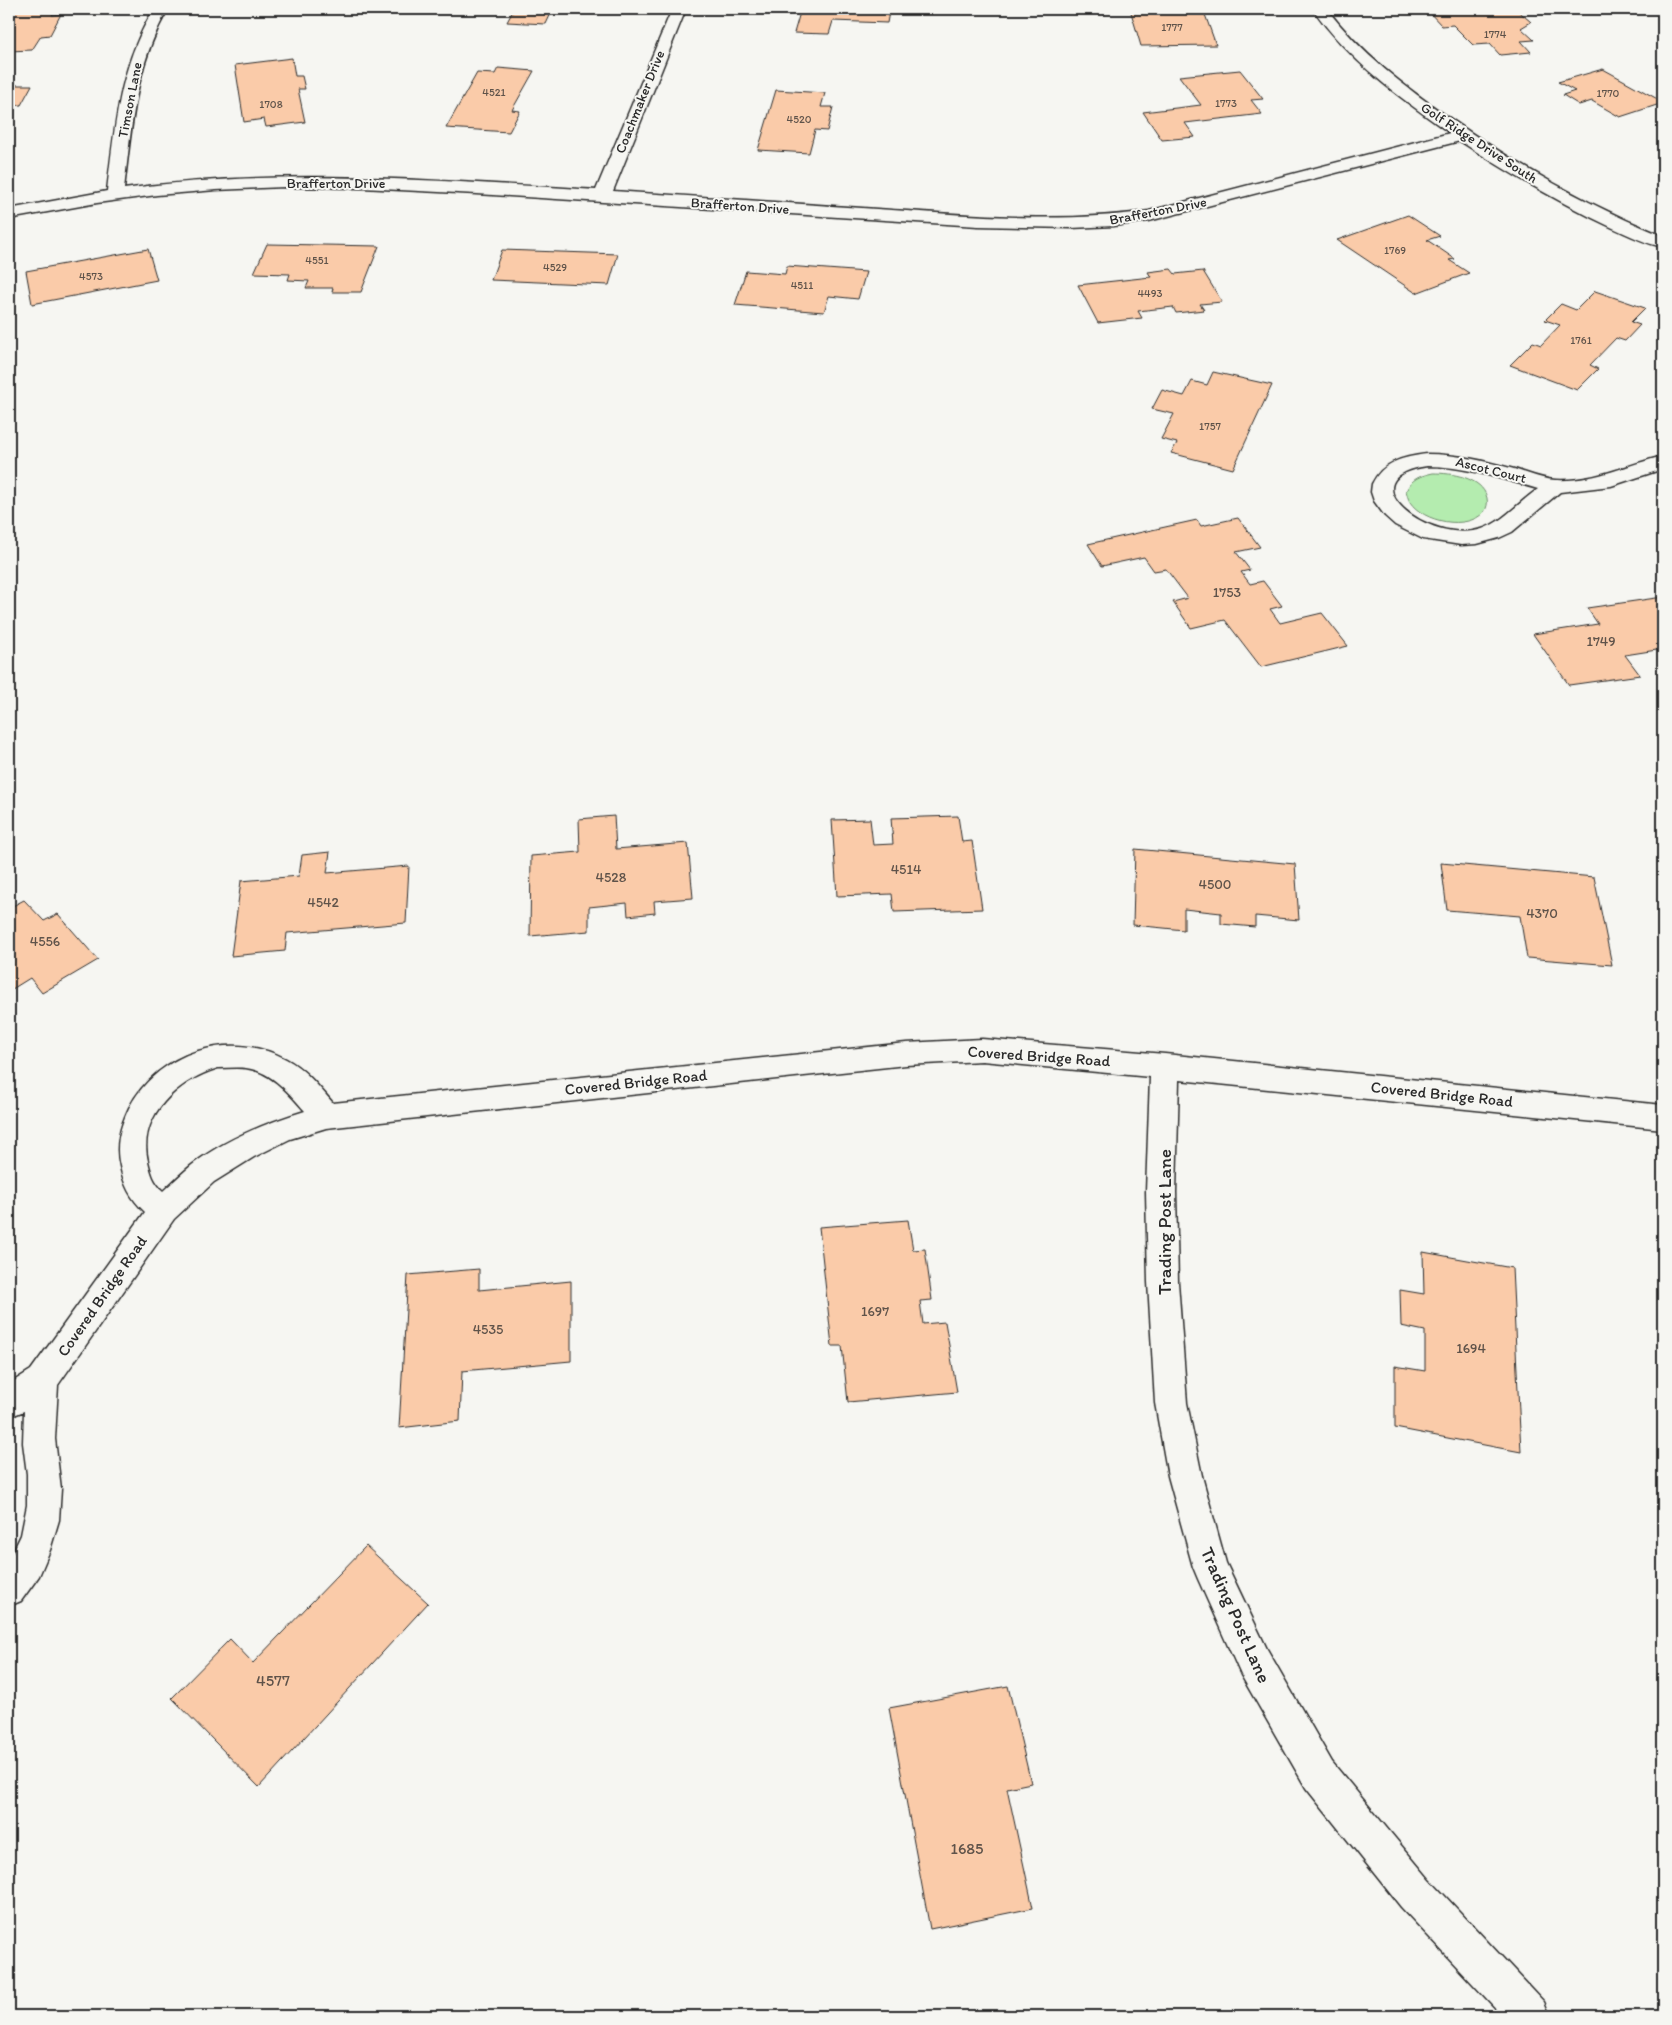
<svg xmlns="http://www.w3.org/2000/svg" width="1672" height="2025" viewBox="0 0 1672 2025" font-family="Itim,sans-serif">
	<style>
		.green { fill: #b4ecaf; stroke: #708c6d }
		.building { fill: #facba9; stroke: #2b2b2b }
		.lines { fill: none; stroke-linecap: round; stroke-linejoin: round }
		.minor-casing { stroke: #2b2b2b; stroke-width: 3 }
		.minor { fill: #f6f6f2; fill-rule: evenodd }
		.labels { text-anchor: middle; dominant-baseline: central; stroke-width: 4; stroke-linejoin: round; paint-order: stroke }
		.far-number-label { font-size: 11px; fill: #5f534a }
		.far-street-label { font-size: 14px; fill: #2b2b2b; stroke: #f6f6f2 }
		.number-label { font-size: 14px; fill: #5f534a }
		.street-label { font-size: 16px; fill: #2b2b2b; stroke: #f6f6f2 }
		.near-number-label { font-size: 16px; fill: #5f534a }
		.near-street-label { font-size: 19px; fill: #2b2b2b; stroke: #f6f6f2 }
	</style>
	<rect width="100%" height="100%" fill="#f6f6f2"/>
	<filter id="ink" filterUnits="userSpaceOnUse"><feTurbulence type="fractalNoise" baseFrequency=".02" numOctaves="2"/><feDisplacementMap in="SourceGraphic" scale="10" xChannelSelector="R" yChannelSelector="G"/><feConvolveMatrix kernelMatrix="1 2 1 2 8 2 1 2 1" color-interpolation-filters="sRGB"/></filter>
	<g filter="url(#ink)">
		<!-- green -->
		<path class="green" d="M 1433,473 C 1451,473 1482,477 1487,498 C 1488,503 1487,508 1484,512 C 1467,531 1423,522 1410,502 C 1408,499 1407,494 1406,491 C 1412,478 1420,476 1433,473 Z"/>
		<!-- building -->
		<path class="building" d="M 9,9 L 55,9 L 52,15 L 61,14 L 50,35 L 41,36 L 32,50 L 9,51 Z
			M 283,9 L 338,9 L 335,13 Z
			M 514,9 L 553,9 L 546,24 L 507,22 Z
			M 801,9 L 850,9 L 850,10 L 889,12 L 887,23 L 833,21 L 829,34 L 794,33 Z
			M 1130,9 L 1203,9 L 1216,45 L 1141,46 Z
			M 1455,9 L 1517,10 L 1531,22 L 1521,28 L 1534,40 L 1521,41 L 1531,52 L 1500,55 L 1490,44 L 1473,45 L 1453,25 L 1442,26 L 1428,11 Z
			M 292,58 L 295,76 L 302,76 L 305,89 L 298,89 L 305,122 L 266,127 L 264,119 L 244,122 L 235,65 Z
			M 498,68 L 534,71 L 512,110 L 520,111 L 509,132 L 446,128 L 477,73 L 495,74 Z
			M 1603,69 L 1663,102 L 1663,103 L 1620,117 L 1592,101 L 1579,105 L 1563,95 L 1575,91 L 1558,82 Z
			M 1240,70 L 1263,99 L 1251,100 L 1262,114 L 1185,123 L 1195,137 L 1162,140 L 1143,112 L 1201,105 L 1179,76 Z
			M 9,85 L 32,85 L 21,105 L 9,106 Z
			M 776,90 L 825,93 L 821,107 L 833,107 L 827,131 L 815,130 L 809,153 L 758,150 Z
			M 1408,215 L 1440,236 L 1427,240 L 1455,259 L 1449,260 L 1469,273 L 1416,293 L 1337,240 Z
			M 267,244 L 379,246 L 361,292 L 332,292 L 333,288 L 306,288 L 309,281 L 288,280 L 290,274 L 254,273 Z
			M 148,249 L 157,280 L 32,304 L 26,271 Z
			M 502,250 L 618,254 L 609,285 L 491,280 Z
			M 787,266 L 866,272 L 858,299 L 829,296 L 824,312 L 735,305 L 746,271 L 785,274 Z
			M 1171,269 L 1175,274 L 1203,271 L 1222,302 L 1200,304 L 1204,310 L 1176,313 L 1173,307 L 1138,311 L 1142,318 L 1098,323 L 1078,285 L 1151,277 L 1148,272 Z
			M 1595,291 L 1645,308 L 1631,322 L 1640,325 L 1625,341 L 1616,338 L 1590,365 L 1598,369 L 1577,390 L 1510,365 L 1533,342 L 1541,345 L 1560,325 L 1545,320 L 1561,304 L 1576,310 Z
			M 1213,372 L 1272,385 L 1233,469 L 1171,453 L 1177,443 L 1161,439 L 1174,414 L 1152,409 L 1162,390 L 1184,396 L 1192,381 L 1207,385 Z
			M 1238,518 L 1260,547 L 1236,552 L 1250,570 L 1241,572 L 1250,584 L 1263,581 L 1282,606 L 1270,609 L 1280,623 L 1322,613 L 1348,646 L 1261,667 L 1225,620 L 1191,628 L 1173,602 L 1188,598 L 1166,569 L 1154,571 L 1144,557 L 1102,566 L 1088,544 L 1197,520 L 1201,526 Z
			M 1663,597 L 1663,649 L 1625,655 L 1640,675 L 1569,685 L 1533,634 L 1598,624 L 1587,608 Z
			M 614,816 L 616,849 L 688,843 L 693,898 L 654,901 L 655,913 L 628,916 L 627,903 L 589,907 L 589,931 L 530,936 L 531,856 L 580,852 L 579,819 Z
			M 958,816 L 962,842 L 972,841 L 982,909 L 894,912 L 892,894 L 837,896 L 832,820 L 870,819 L 873,845 L 893,844 L 891,818 Z
			M 1135,849 L 1295,864 L 1299,920 L 1255,916 L 1255,927 L 1221,924 L 1221,913 L 1184,909 L 1184,930 L 1133,925 Z
			M 330,852 L 327,873 L 409,866 L 406,923 L 287,933 L 285,951 L 231,956 L 241,881 L 299,876 L 302,855 Z
			M 1441,863 L 1594,877 L 1612,965 L 1527,958 L 1520,916 L 1447,910 Z
			M 24,900 L 44,921 L 58,914 L 98,960 L 42,993 L 30,978 L 9,991 L 9,908 Z
			M 908,1220 L 913,1250 L 925,1249 L 932,1300 L 920,1301 L 923,1324 L 945,1322 L 957,1392 L 848,1402 L 842,1346 L 832,1346 L 819,1227 Z
			M 1423,1252 L 1512,1268 L 1521,1452 L 1395,1428 L 1395,1366 L 1425,1371 L 1425,1331 L 1401,1326 L 1400,1290 L 1424,1294 Z
			M 479,1269 L 479,1290 L 571,1281 L 571,1361 L 462,1371 L 460,1421 L 399,1428 L 408,1275 Z
			M 366,1546 L 428,1603 L 259,1787 L 172,1698 L 230,1639 L 253,1663 Z
			M 1008,1686 L 1031,1783 L 1007,1788 L 1033,1908 L 930,1929 L 889,1708 Z"/>
		<g class="lines">
			<defs>
				<path id="minor" d="M 154,9 L 168,9 C 135,66 132,124 124,189 C 281,167 439,181 596,190 L 672,9 L 686,9 L 613,191 C 706,197 799,204 892,210 C 977,216 1064,223 1149,211 L 1450,133 C 1399,97 1349,61 1313,9 L 1327,9 C 1361,54 1405,87 1451,119 C 1518,166 1588,205 1663,236 L 1663,247 C 1646,244 1629,235 1613,228 C 1560,203 1509,173 1460,141 L 1149,221 L 1114,226 L 1071,228 L 978,226 L 477,194 L 362,188 L 285,187 L 216,190 L 157,195 L 97,203 L 9,219 L 9,209 L 107,191 C 115,126 119,66 154,9 Z
					M 1427,454 C 1457,454 1485,461 1514,469 C 1527,473 1541,479 1555,480 C 1595,482 1626,465 1663,456 L 1663,469 L 1611,486 L 1560,492 L 1512,532 L 1499,538 L 1477,544 L 1461,545 L 1423,539 L 1395,525 L 1385,516 L 1374,501 L 1371,492 L 1372,484 C 1383,461 1404,457 1427,454 ZM 1427,466 C 1465,466 1501,479 1538,489 C 1519,502 1503,522 1482,529 C 1428,546 1344,478 1427,466 Z
					M 982,1039 L 1165,1054 L 1663,1105 L 1663,1129 L 1179,1080 L 1176,1192 L 1178,1282 L 1187,1403 L 1202,1476 L 1226,1563 L 1267,1649 L 1332,1762 L 1429,1879 L 1544,2002 L 1550,2016 L 1503,2016 L 1401,1907 L 1306,1788 L 1241,1675 L 1198,1579 L 1193,1567 L 1168,1476 L 1155,1403 L 1148,1282 L 1146,1192 L 1150,1077 L 982,1061 L 906,1065 L 326,1128 L 290,1139 L 254,1157 L 214,1182 L 174,1219 L 58,1385 L 55,1439 L 61,1489 L 59,1520 L 50,1550 L 39,1576 L 21,1601 L 9,1606 L 9,1560 L 21,1535 L 27,1505 L 27,1474 L 23,1443 L 24,1411 L 9,1417 L 9,1384 L 31,1370 L 145,1212 C 130,1198 124,1185 120,1166 C 115,1145 120,1127 129,1108 C 158,1052 230,1029 286,1059 C 305,1069 319,1087 333,1103 L 906,1043 ZM 218,1068 C 227,1068 237,1067 246,1068 C 271,1071 289,1093 305,1111 C 266,1123 225,1139 192,1165 C 182,1173 173,1182 163,1191 C 153,1182 151,1174 148,1161 C 137,1115 179,1080 218,1068 Z"/>
			</defs>
			<!-- minor casing -->
			<use href="#minor" class="minor-casing"/>
			<!-- minor -->
			<use href="#minor" class="minor"/>
		</g>
	</g>
	<g class="labels">
		<!-- far-number labels -->
		<g class="far-number-label">
			<text x="1172" y="27">1777</text>
			<text x="1495" y="34">1774</text>
			<text x="494" y="92">4521</text>
			<text x="1608" y="93">1770</text>
			<text x="1226" y="103">1773</text>
			<text x="271" y="104">1708</text>
			<text x="799" y="119">4520</text>
			<text x="1395" y="250">1769</text>
			<text x="317" y="260">4551</text>
			<text x="555" y="267">4529</text>
			<text x="91" y="276">4573</text>
			<text x="802" y="285">4511</text>
			<text x="1150" y="293">4493</text>
			<text x="1581" y="340">1761</text>
			<text x="1210" y="426">1757</text>
		</g>
		<!-- far-street labels -->
		<g class="far-street-label">
			<text transform="translate(130 100) rotate(-79)">Timson Lane</text>
			<text transform="translate(640 102) rotate(-68)">Coachmaker Drive</text>
			<text transform="translate(1479 143) rotate(33)">Golf Ridge Drive South</text>
			<text x="336" y="183">Brafferton Drive</text>
			<text transform="translate(740 206) rotate(4)">Brafferton Drive</text>
			<text transform="translate(1158 211) rotate(-11)">Brafferton Drive</text>
			<text transform="translate(1491 470) rotate(14)">Ascot Court</text>
		</g>
		<!-- number labels -->
		<g class="number-label">
			<text x="1227" y="592">1753</text>
			<text x="1601" y="641">1749</text>
			<text x="906" y="869">4514</text>
			<text x="611" y="877">4528</text>
			<text x="1215" y="884">4500</text>
			<text x="323" y="902">4542</text>
			<text x="1542" y="913">4370</text>
			<text x="45" y="941">4556</text>
			<text x="875" y="1311">1697</text>
			<text x="488" y="1329">4535</text>
			<text x="1471" y="1348">1694</text>
		</g>
		<!-- street labels -->
		<g class="street-label">
			<text transform="translate(1039 1056) rotate(4)">Covered Bridge Road</text>
			<text transform="translate(636 1082) rotate(-6)">Covered Bridge Road</text>
			<text transform="translate(1442 1094) rotate(6)">Covered Bridge Road</text>
			<text transform="translate(102 1296) rotate(-55)">Covered Bridge Road</text>
		</g>
		<!-- near-number labels -->
		<g class="near-number-label">
			<text x="273" y="1680">4577</text>
			<text x="967" y="1848">1685</text>
		</g>
		<!-- near-street labels -->
		<g class="near-street-label">
			<text transform="translate(1164 1222) rotate(-90)">Trading Post Lane</text>
			<text transform="translate(1236 1615) rotate(66)">Trading Post Lane</text>
		</g>
	</g>
	<!-- margin -->
	<rect width="1672" height="2025" fill="none" stroke="#f6f6f2" stroke-width="30"/>
	<rect x="15" y="15" width="1642" height="1995" fill="none" stroke="#2b2b2b" stroke-width="2" filter="url(#ink)"/>
</svg>
